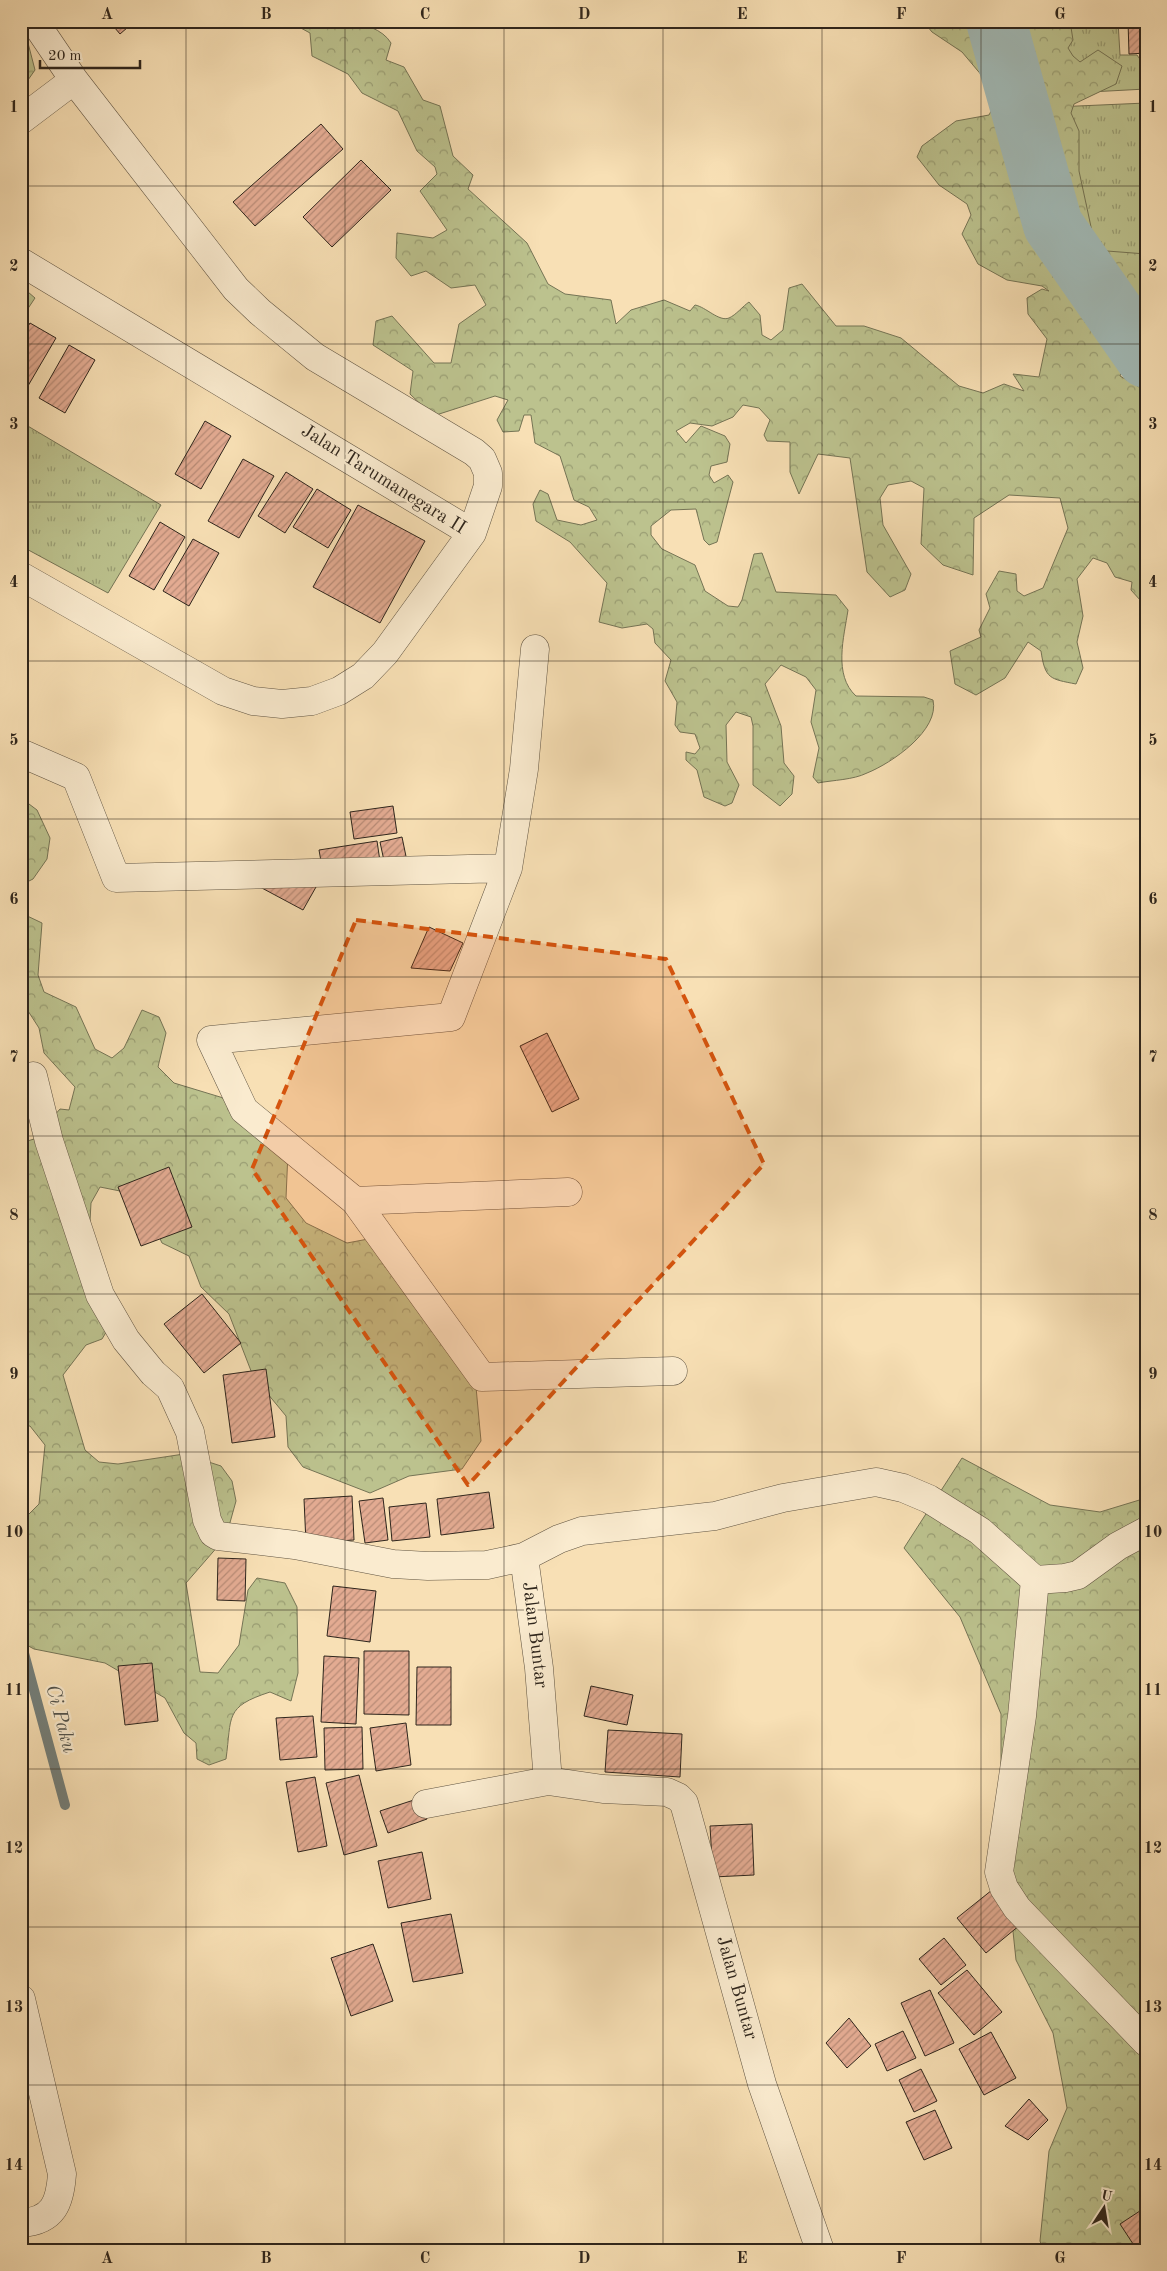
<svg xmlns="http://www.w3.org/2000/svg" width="1167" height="2271" viewBox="0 0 1167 2271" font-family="'Old Standard TT',serif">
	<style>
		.grass { fill: url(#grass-tufts); stroke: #757455 }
		.forest { fill: url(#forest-crowns); stroke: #757455 }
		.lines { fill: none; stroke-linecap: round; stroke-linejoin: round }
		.stream { stroke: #747f7a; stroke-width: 10 }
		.river { stroke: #a2bbb8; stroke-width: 60 }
		.building { fill: url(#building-hatch); stroke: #2e251c }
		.street-casing { stroke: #605442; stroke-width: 29 }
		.street { stroke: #faebcf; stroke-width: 28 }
		.marked { fill: #d5540e; fill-opacity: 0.2; stroke: #d5540e; stroke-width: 4; stroke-dasharray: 10 6; stroke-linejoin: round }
		.grid { fill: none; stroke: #2e251c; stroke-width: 1; stroke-opacity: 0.55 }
		.labels { text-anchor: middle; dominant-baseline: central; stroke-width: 4.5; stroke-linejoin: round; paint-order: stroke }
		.street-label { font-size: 19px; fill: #2e251c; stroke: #faebcf }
		.water-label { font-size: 20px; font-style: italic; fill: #51524b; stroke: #faebcf }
		.neatline { fill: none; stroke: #2e251c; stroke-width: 2 }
		.grid-label { font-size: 16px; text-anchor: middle; font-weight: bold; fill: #2e251c }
	</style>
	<defs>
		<pattern id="grass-tufts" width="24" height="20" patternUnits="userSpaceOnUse" patternTransform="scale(1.25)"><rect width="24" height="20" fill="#bcc28e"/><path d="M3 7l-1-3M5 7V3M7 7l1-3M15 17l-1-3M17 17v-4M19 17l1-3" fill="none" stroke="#999d73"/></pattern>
		<pattern id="forest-crowns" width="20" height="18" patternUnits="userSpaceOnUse" patternTransform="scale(1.25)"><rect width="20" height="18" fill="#bcc28e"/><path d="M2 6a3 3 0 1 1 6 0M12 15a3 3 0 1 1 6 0" fill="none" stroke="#999d73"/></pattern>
		<pattern id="building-hatch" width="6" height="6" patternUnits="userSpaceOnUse" patternTransform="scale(1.25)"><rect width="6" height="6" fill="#e3ab92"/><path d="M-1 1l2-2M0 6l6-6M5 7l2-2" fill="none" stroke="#b88b76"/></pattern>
	</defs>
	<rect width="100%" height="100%" fill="#f8e0b5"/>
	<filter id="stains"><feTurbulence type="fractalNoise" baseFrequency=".004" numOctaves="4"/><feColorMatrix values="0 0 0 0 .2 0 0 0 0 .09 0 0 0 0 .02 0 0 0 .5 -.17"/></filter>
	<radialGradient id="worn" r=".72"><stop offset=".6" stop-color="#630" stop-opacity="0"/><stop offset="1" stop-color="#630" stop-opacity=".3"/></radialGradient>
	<!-- grass -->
	<path class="grass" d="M 1054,21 L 1118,21 L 1120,55 L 1137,55 L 1146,68 L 1146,89 L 1071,93 Z
		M 1146,103 L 1146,343 L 1088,256 L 1055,107 Z
		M 21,286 L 35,298 L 21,319 Z
		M 21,422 L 161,505 L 108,593 L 21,546 Z"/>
	<!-- forest -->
	<path class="forest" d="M 288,21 C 317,21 374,15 391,43 L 386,60 L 404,67 L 423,100 L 440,106 L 453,156 L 473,175 L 468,189 L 527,243 L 548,284 L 565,294 L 611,300 L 616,324 L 631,310 L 664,300 L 690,311 L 695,305 C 706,307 719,322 729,318 C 736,315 743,306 749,302 L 760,315 L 762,335 L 771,340 L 783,330 L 789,288 L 802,284 L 836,326 L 864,326 L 901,338 L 959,386 L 983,393 L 1004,384 L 1024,391 L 1013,374 L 1039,377 L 1047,339 L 1028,314 L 1027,298 L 1042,289 L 1049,291 L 1042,286 L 1007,280 L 978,264 L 962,234 L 971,215 L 967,204 L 939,185 L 917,157 L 922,146 L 956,121 L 989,115 L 999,96 L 962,52 L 932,32 L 923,21 L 1070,21 L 1073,40 L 1068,48 L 1073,56 L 1080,62 L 1098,50 L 1122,66 L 1116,84 L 1074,104 L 1071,113 L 1079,131 L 1079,171 L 1093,236 L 1107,251 L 1146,254 L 1146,388 L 1137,376 L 1122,371 L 1120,376 L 1146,391 L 1146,601 L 1141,601 L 1131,590 L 1132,582 L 1115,577 L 1107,563 L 1093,558 L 1077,579 L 1083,616 L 1077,642 L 1083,668 L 1076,684 C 1050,679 1045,679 1041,651 L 1028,642 L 1005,678 L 976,695 L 955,684 L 950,651 L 981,637 L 979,630 L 990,608 L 986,594 L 999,571 L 1016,574 L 1017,591 L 1024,596 L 1043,588 L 1068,528 L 1060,498 L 1009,495 L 974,518 L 973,575 L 943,565 L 921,544 L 924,488 L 911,481 L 888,485 L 880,498 L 883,525 L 911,574 L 905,590 L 890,597 L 867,572 L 850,458 L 818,454 L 799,494 L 790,472 L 790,442 L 767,441 L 764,435 L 770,420 L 759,408 L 743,405 L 733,417 L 712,426 L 690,423 L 676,431 L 686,443 L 701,426 L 725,436 L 730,444 L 727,462 L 711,466 L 709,475 L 714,483 L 728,475 L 733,482 L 717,542 L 709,545 L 704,540 L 696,509 L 671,510 L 651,526 L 651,535 L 662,549 L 695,565 L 705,591 L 728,606 L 738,607 L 742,600 L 754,554 L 762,553 L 776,592 L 836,595 L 848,610 C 844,637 833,675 856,696 L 924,697 L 933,700 C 940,730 892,763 867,773 C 853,780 833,780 818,783 L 813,777 L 819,748 L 811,722 L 816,690 L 806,677 L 781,665 L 765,684 L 781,726 L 784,763 L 794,776 L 792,794 L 780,806 L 753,785 L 753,726 L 751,717 L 736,712 L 726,725 L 727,762 L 739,785 L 732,803 L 725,806 L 704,797 L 697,770 L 686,760 L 686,752 L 695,754 L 700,748 L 695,734 L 680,732 L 675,725 L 677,702 L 665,681 L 671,660 L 655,643 L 653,629 L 647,624 L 622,628 L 599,622 L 607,583 L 570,542 L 536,521 L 533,504 L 540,490 L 548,494 L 557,520 L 581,525 L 597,520 L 589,507 L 574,500 L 560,456 L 535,443 L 531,415 L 524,415 L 519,431 L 503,432 L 497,420 L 508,400 L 495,396 L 433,416 L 410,394 L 413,371 L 373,345 L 376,321 L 392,316 L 434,363 L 451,363 L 459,324 L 486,305 L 475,285 L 451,288 L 426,271 L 411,276 L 396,258 L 397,233 L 433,238 L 447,230 L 420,191 L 437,174 L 435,167 L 417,151 L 398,111 L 362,93 L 348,74 L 312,56 L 310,33 Z
		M 21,37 L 28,43 L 35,70 L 21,90 Z
		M 21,798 L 37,810 L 50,838 L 47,859 L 33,879 L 21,885 Z
		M 21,913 L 42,923 L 38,975 L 44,992 L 76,1007 L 95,1049 L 112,1058 L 124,1048 L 142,1010 L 159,1017 L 166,1033 L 158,1067 L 174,1083 L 230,1100 L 288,1152 L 286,1198 L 306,1223 L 347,1243 L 384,1236 L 476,1387 L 481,1441 L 462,1469 L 409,1476 L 370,1493 L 303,1467 L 288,1447 L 286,1416 L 253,1376 L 229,1314 L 201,1287 L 189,1256 L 162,1243 L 140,1195 L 100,1187 L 91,1203 L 90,1221 L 111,1324 L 102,1339 L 86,1345 L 63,1375 L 85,1450 L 99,1462 L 118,1464 L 184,1454 L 221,1466 L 232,1481 L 236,1501 L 226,1537 L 186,1583 L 200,1672 L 218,1673 L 239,1645 L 248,1590 L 257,1578 L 285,1583 L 297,1607 L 298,1673 L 291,1701 L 270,1692 C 224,1707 232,1716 226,1759 L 209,1765 L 197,1759 L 196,1743 L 184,1733 L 165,1698 L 105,1663 L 34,1649 L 21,1642 L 21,1522 L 39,1504 L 45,1445 L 30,1426 L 21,1426 L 21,1143 L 34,1139 L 60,1109 L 69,1110 L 75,1087 L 44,1053 L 39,1028 L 21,1000 Z
		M 962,1458 L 1050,1505 L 1100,1512 L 1146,1498 L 1146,2250 L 1043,2250 L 1040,2241 L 1049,2151 L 1067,2108 L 1053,2033 L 1016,1960 L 1001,1817 L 1001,1714 L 960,1617 L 904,1548 Z"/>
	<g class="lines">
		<!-- stream -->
		<path class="stream" d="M 21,1642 L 65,1805"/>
		<!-- river -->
		<path class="river" d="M 996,21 L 1053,225 L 1146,358"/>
	</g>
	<!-- building -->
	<path class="building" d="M 109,21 L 135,21 L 120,34 Z
		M 1128,21 L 1146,21 L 1146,53 L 1129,54 Z
		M 321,124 L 343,149 L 255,226 L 233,202 Z
		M 361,160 L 391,190 L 332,247 L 303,217 Z
		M 30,323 L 56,338 L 25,391 L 21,389 L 21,338 Z
		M 69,345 L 95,360 L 65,413 L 39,398 Z
		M 205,421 L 231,436 L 201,489 L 175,474 Z
		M 243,459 L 274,476 L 239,538 L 208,521 Z
		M 286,472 L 313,489 L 285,533 L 258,516 Z
		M 317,489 L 351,510 L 328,548 L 293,527 Z
		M 358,505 L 425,541 L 380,623 L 313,587 Z
		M 160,522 L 185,537 L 154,590 L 129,576 Z
		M 193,539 L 219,553 L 189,606 L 163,591 Z
		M 393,806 L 397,833 L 354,839 L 350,812 Z
		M 402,837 L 409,871 L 387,875 L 380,842 Z
		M 377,841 L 382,875 L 325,884 L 319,850 Z
		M 273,863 L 316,887 L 303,910 L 260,887 Z
		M 429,927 L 463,943 L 450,971 L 411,968 Z
		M 547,1033 L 579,1099 L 552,1112 L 520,1046 Z
		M 169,1167 L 192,1227 L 141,1246 L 118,1187 Z
		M 202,1294 L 241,1343 L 204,1373 L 164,1324 Z
		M 266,1369 L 275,1437 L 232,1443 L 223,1375 Z
		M 489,1492 L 494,1528 L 441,1535 L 437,1499 Z
		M 352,1496 L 354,1540 L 306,1543 L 304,1499 Z
		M 383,1498 L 388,1540 L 365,1543 L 359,1501 Z
		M 426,1503 L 430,1537 L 392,1541 L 389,1507 Z
		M 218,1558 L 246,1559 L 245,1601 L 217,1600 Z
		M 333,1586 L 376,1591 L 370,1642 L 327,1636 Z
		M 364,1651 L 409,1651 L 409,1715 L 364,1714 Z
		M 324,1656 L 359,1658 L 356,1724 L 321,1722 Z
		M 152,1663 L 158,1721 L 125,1725 L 118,1666 Z
		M 417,1667 L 451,1667 L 451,1725 L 416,1725 Z
		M 591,1686 L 633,1695 L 627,1725 L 584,1716 Z
		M 313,1716 L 317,1757 L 280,1760 L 276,1718 Z
		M 406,1723 L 411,1765 L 376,1771 L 370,1728 Z
		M 362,1727 L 363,1769 L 325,1770 L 324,1728 Z
		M 608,1730 L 682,1734 L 680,1777 L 605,1772 Z
		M 359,1775 L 377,1846 L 344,1855 L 326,1783 Z
		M 315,1777 L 327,1846 L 298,1852 L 286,1782 Z
		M 420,1798 L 427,1819 L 388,1833 L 380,1811 Z
		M 752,1824 L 754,1875 L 713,1877 L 710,1826 Z
		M 422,1852 L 431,1899 L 388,1908 L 378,1861 Z
		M 992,1890 L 1020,1925 L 986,1953 L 957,1918 Z
		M 451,1914 L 463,1973 L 413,1982 L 401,1923 Z
		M 944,1938 L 966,1965 L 941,1985 L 919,1959 Z
		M 373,1944 L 393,2001 L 351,2016 L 331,1958 Z
		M 967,1970 L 1002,2012 L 974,2035 L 938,1993 Z
		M 930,1990 L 954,2043 L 925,2056 L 901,2003 Z
		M 849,2018 L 871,2046 L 847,2068 L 826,2043 Z
		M 903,2031 L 916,2058 L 887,2071 L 875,2044 Z
		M 991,2032 L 1016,2078 L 984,2095 L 959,2049 Z
		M 921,2069 L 937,2101 L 914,2112 L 899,2080 Z
		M 1029,2099 L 1048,2120 L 1028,2140 L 1005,2126 Z
		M 935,2110 L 952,2148 L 924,2160 L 906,2122 Z
		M 1146,2207 L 1146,2250 L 1137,2250 L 1120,2224 Z"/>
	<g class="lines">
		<defs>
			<path id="street" d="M 21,120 L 74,80
				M 21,262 L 472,533
				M 21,576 L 223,691 L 253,701 L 282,704 L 312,701 L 339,691 L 363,676 L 385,653 L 472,533 L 488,486 L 488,473 L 482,459 L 474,452 L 315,357 L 260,312 L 236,289 L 74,80 L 34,21
				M 21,753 L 76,777 L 116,878 L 508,868 L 524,769 L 535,649
				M 508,868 L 451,1017 L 211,1040 L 244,1110 L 355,1201 L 482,1377 L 673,1371
				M 33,1076 L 49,1141 L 100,1295 L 126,1340 L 153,1373 L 170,1388 L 190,1432 L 207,1520 L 213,1533 L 218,1536 L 295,1545 L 393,1564 L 428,1566 L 487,1565 L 524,1557 L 559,1539 L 582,1531 L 715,1516 L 783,1498 L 876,1482 L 903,1488 L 929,1499 L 980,1531 L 1035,1580 L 1065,1578 L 1078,1575 L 1118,1546 L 1146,1531
				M 355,1201 L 568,1192
				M 524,1557 L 539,1668 L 548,1781
				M 1035,1580 L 1022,1716 L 999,1872 L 1004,1888 L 1017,1908 L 1146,2042
				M 426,1804 L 548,1781 L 603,1789 L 667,1792 L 678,1797 L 684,1803 L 762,2084 L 820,2250
				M 21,1999 L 62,2174 C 60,2202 54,2221 21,2223"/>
		</defs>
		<!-- street casing -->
		<use href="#street" class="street-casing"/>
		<!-- street -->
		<use href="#street" class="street"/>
	</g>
	<!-- marked area -->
	<path class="marked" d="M 356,920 L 666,959 L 764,1164 L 468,1485 L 252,1169 Z"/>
	<!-- grid -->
	<path class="grid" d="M 186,21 L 186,2250M 345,21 L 345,2250M 504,21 L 504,2250M 663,21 L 663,2250M 822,21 L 822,2250M 981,21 L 981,2250M 21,186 L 1146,186M 21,344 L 1146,344M 21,502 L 1146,502M 21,661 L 1146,661M 21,819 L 1146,819M 21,977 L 1146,977M 21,1136 L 1146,1136M 21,1294 L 1146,1294M 21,1452 L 1146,1452M 21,1610 L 1146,1610M 21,1769 L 1146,1769M 21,1927 L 1146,1927M 21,2085 L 1146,2085"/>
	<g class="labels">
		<!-- street labels -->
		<g class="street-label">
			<text transform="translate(383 480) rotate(32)">Jalan Tarumanegara II</text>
			<text transform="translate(534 1635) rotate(83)">Jalan Buntar</text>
			<text transform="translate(736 1988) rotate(74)">Jalan Buntar</text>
		</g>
		<!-- water labels -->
		<g class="water-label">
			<text transform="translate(60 1719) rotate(75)">Ci Paku</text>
		</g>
	</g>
	<!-- margin -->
	<rect width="1167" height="2271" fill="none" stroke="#f8e0b5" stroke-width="55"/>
	<!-- north arrow -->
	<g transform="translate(1104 2208) rotate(12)" stroke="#faebcf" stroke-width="4" paint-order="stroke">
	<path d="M0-4L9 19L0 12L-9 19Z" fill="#2e251c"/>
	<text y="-8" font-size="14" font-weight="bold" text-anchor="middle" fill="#2e251c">U</text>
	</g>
	<!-- scale -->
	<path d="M40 60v8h100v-8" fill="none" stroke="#2e251c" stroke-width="2.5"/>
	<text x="48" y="60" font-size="15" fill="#2e251c" stroke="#faebcf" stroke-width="4" paint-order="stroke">20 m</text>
	<rect x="28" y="28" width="1112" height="2216" class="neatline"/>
	<g class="grid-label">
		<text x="107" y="19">A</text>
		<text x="266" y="19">B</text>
		<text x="425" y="19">C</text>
		<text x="584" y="19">D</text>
		<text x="742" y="19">E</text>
		<text x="901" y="19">F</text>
		<text x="1060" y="19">G</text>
		<text x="14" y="112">1</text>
		<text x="1153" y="112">1</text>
		<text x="14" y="271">2</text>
		<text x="1153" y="271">2</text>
		<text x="14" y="429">3</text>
		<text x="1153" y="429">3</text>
		<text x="14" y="587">4</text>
		<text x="1153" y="587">4</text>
		<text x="14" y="745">5</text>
		<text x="1153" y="745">5</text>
		<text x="14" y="904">6</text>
		<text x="1153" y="904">6</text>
		<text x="14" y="1062">7</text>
		<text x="1153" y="1062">7</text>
		<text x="14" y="1220">8</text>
		<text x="1153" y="1220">8</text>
		<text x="14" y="1379">9</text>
		<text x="1153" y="1379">9</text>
		<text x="14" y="1537">10</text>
		<text x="1153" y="1537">10</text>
		<text x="14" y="1695">11</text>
		<text x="1153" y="1695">11</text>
		<text x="14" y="1853">12</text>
		<text x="1153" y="1853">12</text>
		<text x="14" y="2012">13</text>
		<text x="1153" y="2012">13</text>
		<text x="14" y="2170">14</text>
		<text x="1153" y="2170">14</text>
		<text x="107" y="2263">A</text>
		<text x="266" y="2263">B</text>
		<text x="425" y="2263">C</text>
		<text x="584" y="2263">D</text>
		<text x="742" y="2263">E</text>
		<text x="901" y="2263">F</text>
		<text x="1060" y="2263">G</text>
	</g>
	<rect width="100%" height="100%" filter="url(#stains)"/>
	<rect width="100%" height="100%" fill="url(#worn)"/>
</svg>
